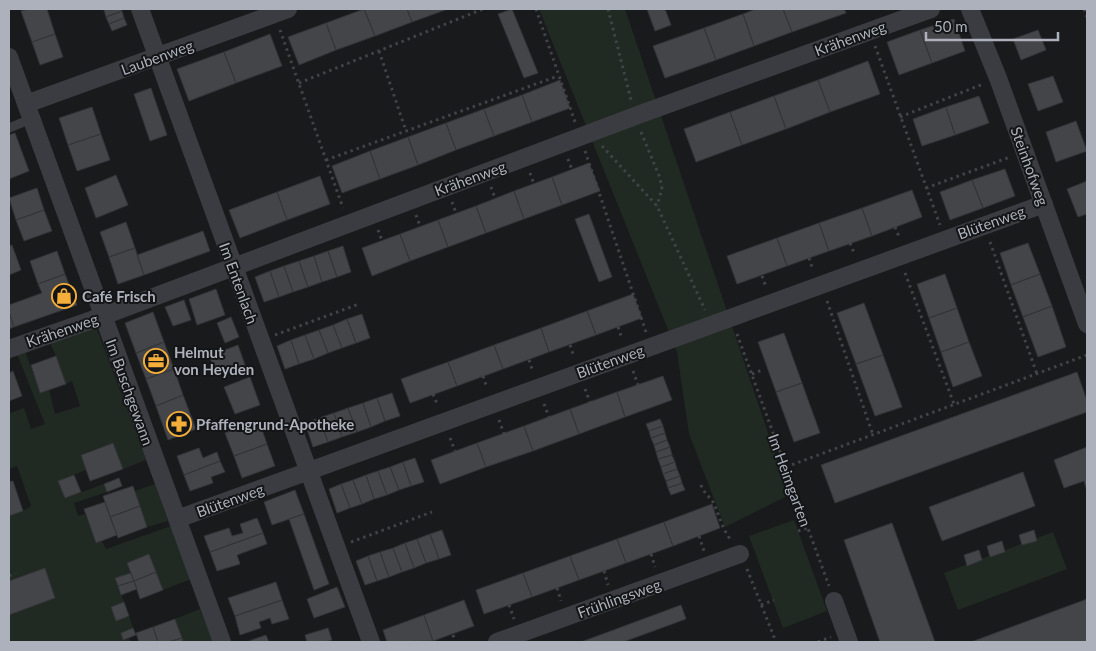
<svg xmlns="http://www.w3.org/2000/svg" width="1096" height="651" viewBox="0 0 1096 651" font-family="Lato,sans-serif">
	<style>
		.green { fill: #212a22 }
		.building { fill: #434549; stroke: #333438 }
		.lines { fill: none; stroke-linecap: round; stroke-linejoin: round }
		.path { stroke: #404348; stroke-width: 3; stroke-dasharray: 2.5 4; stroke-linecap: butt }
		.service { stroke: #3a3c41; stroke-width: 9 }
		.minor { stroke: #3a3c41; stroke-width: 18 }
		.labels { text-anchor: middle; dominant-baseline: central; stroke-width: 4; stroke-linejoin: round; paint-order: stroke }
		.street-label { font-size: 15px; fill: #acb1bb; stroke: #141517 }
		.poi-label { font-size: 15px; font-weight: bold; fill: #acb1bb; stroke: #141517; text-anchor: start }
	</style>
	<rect width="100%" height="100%" fill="#191a1c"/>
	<!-- green -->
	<path class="green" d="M 539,9 L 625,9 L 789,495 L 725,527 L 689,434 L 677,352 Z
		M 95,324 L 146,460 L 123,469 L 113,443 L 81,454 L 86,470 L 59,481 L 65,498 L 104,484 L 107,492 L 74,503 L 78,516 L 85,514 L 96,543 L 102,541 L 106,549 L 171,526 L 191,579 L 163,590 L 149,554 L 127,563 L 131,573 L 115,579 L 124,602 L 111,607 L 116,621 L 129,616 L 133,628 L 121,634 L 123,640 L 129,638 L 131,642 L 9,642 L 9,615 L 55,598 L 45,568 L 9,581 L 9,516 L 23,511 L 31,506 L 17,466 L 9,469 L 9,409 L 10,413 L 24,408 L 31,429 L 45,424 L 17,354 L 25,351 L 40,392 L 49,390 L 55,414 L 80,406 L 72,381 L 66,384 L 56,356 L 49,341 Z
		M 155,484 L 168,521 L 147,527 L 135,491 Z
		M 794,520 L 827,611 L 783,628 L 749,536 Z
		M 1053,532 L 1067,569 L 958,610 L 944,573 Z
		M 200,609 L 213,642 L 183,642 L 175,619 Z"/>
	<!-- building -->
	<path class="building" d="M 29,9 L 47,9 L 55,34 L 32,42 L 21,11 Z
		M 107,9 L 121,9 L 122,11 L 106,17 L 104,10 Z
		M 364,9 L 375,36 L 336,50 L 326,23 Z
		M 364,9 L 407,9 L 412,22 L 375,36 Z
		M 407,9 L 448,9 L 412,22 Z
		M 512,9 L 538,73 L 524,78 L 498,14 Z
		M 647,9 L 665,9 L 671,25 L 655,31 Z
		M 756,9 L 783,9 L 792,32 L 754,46 L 743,14 Z
		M 783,9 L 844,9 L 846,13 L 792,32 Z
		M 122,11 L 124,18 L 109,24 L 106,17 Z
		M 743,14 L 754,46 L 716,60 L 704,28 Z
		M 124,18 L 127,25 L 112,31 L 109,24 Z
		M 954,19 L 965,51 L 932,63 L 920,30 Z
		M 326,23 L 336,50 L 299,65 L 288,37 Z
		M 704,28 L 716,60 L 665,78 L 653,46 Z
		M 920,30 L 932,63 L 899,75 L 887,42 Z
		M 1038,30 L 1046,50 L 1021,60 L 1013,39 Z
		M 55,34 L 63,57 L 40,65 L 32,42 Z
		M 270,34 L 282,66 L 236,83 L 224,52 Z
		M 224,52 L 236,83 L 189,101 L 177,69 Z
		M 868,61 L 880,94 L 830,112 L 818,80 Z
		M 1053,76 L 1063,102 L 1038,111 L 1028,84 Z
		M 560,80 L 570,108 L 532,122 L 522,95 Z
		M 818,80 L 830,112 L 786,129 L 774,96 Z
		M 151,88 L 167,135 L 150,141 L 134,94 Z
		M 522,95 L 532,122 L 494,136 L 484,109 Z
		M 774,96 L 786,129 L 742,145 L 730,112 Z
		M 979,96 L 989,123 L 955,135 L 946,107 Z
		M 92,107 L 101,134 L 68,145 L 59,118 Z
		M 946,107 L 955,135 L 922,146 L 913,119 Z
		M 484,109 L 494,136 L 456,150 L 446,123 Z
		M 730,112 L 742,145 L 696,162 L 684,129 Z
		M 1076,121 L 1087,151 L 1056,162 L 1046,132 Z
		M 446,123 L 456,150 L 418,165 L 408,137 Z
		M 15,133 L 29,171 L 9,179 L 9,135 Z
		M 101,134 L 110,160 L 77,171 L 68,145 Z
		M 408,137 L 418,165 L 380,179 L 370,151 Z
		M 370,151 L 380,179 L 342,193 L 332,166 Z
		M 589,163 L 600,191 L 562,205 L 552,177 Z
		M 1005,169 L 1015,196 L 983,208 L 972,180 Z
		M 116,175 L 128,205 L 96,218 L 85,188 Z
		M 320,176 L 330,204 L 287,220 L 277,192 Z
		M 552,177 L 562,205 L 524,219 L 514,191 Z
		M 972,180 L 983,208 L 950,220 L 940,192 Z
		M 1087,181 L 1087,214 L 1078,217 L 1067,189 Z
		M 37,188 L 44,210 L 16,220 L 9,198 Z
		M 912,190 L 922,217 L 872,236 L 862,208 Z
		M 514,191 L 524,219 L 486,233 L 476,206 Z
		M 277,192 L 287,220 L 240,238 L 229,210 Z
		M 476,206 L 486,233 L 448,247 L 438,220 Z
		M 862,208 L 872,236 L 829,251 L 819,223 Z
		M 44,210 L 52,231 L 24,241 L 16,220 Z
		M 589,214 L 612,277 L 599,282 L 575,219 Z
		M 438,220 L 448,247 L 410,261 L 400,234 Z
		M 126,222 L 135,248 L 109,257 L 100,232 Z
		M 819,223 L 829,251 L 787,266 L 777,238 Z
		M 203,231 L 210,251 L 144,275 L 137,255 Z
		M 400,234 L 410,261 L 372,276 L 362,248 Z
		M 777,238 L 787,266 L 737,284 L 727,256 Z
		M 1028,243 L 1040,274 L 1011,285 L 1000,253 Z
		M 12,245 L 21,270 L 9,275 L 9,246 Z
		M 343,246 L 351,272 L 337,277 L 328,251 Z
		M 135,248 L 144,275 L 118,284 L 109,257 Z
		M 57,251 L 65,274 L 38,284 L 30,261 Z
		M 328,251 L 337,277 L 322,282 L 314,256 Z
		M 314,256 L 322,282 L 308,287 L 299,261 Z
		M 299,261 L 308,287 L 293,292 L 284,266 Z
		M 284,266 L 293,292 L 279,297 L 270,271 Z
		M 270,271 L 279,297 L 264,302 L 255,277 Z
		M 65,274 L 77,305 L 14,327 L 9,312 L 9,305 L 42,293 L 38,284 Z
		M 945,274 L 957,308 L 929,318 L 917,284 Z
		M 1040,274 L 1052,306 L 1023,317 L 1011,285 Z
		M 216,289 L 225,315 L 197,325 L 189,299 Z
		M 633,294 L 642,318 L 596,335 L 587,311 Z
		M 184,300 L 191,320 L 173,326 L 165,307 Z
		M 864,303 L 883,355 L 856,364 L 837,313 Z
		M 1052,306 L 1066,347 L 1038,357 L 1023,317 Z
		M 957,308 L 969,342 L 941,352 L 929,318 Z
		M 587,311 L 596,335 L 549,352 L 541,328 Z
		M 9,312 L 14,327 L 9,329 Z
		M 153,312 L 164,342 L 136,353 L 125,323 Z
		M 362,314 L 370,338 L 356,343 L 347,319 Z
		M 231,317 L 239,337 L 225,343 L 217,323 Z
		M 347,319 L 356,343 L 342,348 L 333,325 Z
		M 333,325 L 342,348 L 328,353 L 319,330 Z
		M 541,328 L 549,352 L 503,369 L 494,345 Z
		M 319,330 L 328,353 L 314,359 L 305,335 Z
		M 784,333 L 802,383 L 776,392 L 758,342 Z
		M 305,335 L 314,359 L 299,364 L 291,340 Z
		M 291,340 L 299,364 L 285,369 L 277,346 Z
		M 164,342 L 174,369 L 146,379 L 136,353 Z
		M 969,342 L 982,376 L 953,387 L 941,352 Z
		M 238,345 L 245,365 L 217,375 L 209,356 Z
		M 494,345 L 503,369 L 457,386 L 448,362 Z
		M 883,355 L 902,407 L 875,416 L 856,364 Z
		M 56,356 L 66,384 L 40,393 L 31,365 Z
		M 448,362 L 457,386 L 410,403 L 401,379 Z
		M 174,369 L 183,395 L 156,406 L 146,379 Z
		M 13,371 L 22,396 L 9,401 L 9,373 Z
		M 1077,372 L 1087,401 L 1087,412 L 835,503 L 821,465 Z
		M 663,376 L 672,400 L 625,417 L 617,392 Z
		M 250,377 L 260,405 L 235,414 L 224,387 Z
		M 802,383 L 820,433 L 794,442 L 776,392 Z
		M 617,392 L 625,417 L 579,434 L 570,409 Z
		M 392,393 L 400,416 L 385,421 L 377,398 Z
		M 183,395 L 196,429 L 168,440 L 156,406 Z
		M 377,398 L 385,421 L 371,427 L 363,403 Z
		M 363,403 L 371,427 L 357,432 L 348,408 Z
		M 348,408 L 357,432 L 342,437 L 334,413 Z
		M 570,409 L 579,434 L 533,451 L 524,426 Z
		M 334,413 L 342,437 L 328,442 L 319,418 Z
		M 319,418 L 328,442 L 313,447 L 305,423 Z
		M 660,419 L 663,426 L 649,431 L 646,424 Z
		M 259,421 L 267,444 L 234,456 L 225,433 Z
		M 524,426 L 533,451 L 486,467 L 477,443 Z
		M 663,426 L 665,433 L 651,438 L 649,431 Z
		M 665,433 L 667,440 L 654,445 L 651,438 Z
		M 667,440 L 670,447 L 656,452 L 654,445 Z
		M 113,443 L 123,469 L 90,481 L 81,455 Z
		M 477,443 L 486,467 L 440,484 L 431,460 Z
		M 267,444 L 275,466 L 242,478 L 234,456 Z
		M 670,447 L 672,455 L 658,459 L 656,452 Z
		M 1087,447 L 1087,491 L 1084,481 L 1064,488 L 1054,460 Z
		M 199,448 L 203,458 L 217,452 L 220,461 L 184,475 L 177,456 Z
		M 672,455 L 675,462 L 661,467 L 658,459 Z
		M 415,458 L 424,482 L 411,486 L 403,462 Z
		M 220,461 L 225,472 L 211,477 L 213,483 L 190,491 L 184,475 Z
		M 403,462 L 411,486 L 399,490 L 390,467 Z
		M 675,462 L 677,469 L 663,474 L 661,467 Z
		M 390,467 L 399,490 L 387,495 L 378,471 Z
		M 677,469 L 680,476 L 666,481 L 663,474 Z
		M 378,471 L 387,495 L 374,499 L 366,475 Z
		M 1023,472 L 1035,506 L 942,541 L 929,507 Z
		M 74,475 L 81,492 L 65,498 L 58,481 Z
		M 366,475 L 374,499 L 362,504 L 353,480 Z
		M 680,476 L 682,483 L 668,488 L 666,481 Z
		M 119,478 L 122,486 L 107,492 L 104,484 Z
		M 353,480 L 362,504 L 350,508 L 341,484 Z
		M 13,481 L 23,511 L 9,516 L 9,482 Z
		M 682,483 L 685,490 L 671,495 L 668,488 Z
		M 341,484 L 350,508 L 337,513 L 329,489 Z
		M 133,486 L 140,506 L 110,517 L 103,496 Z
		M 295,490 L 304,514 L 272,525 L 264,502 Z
		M 105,502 L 117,535 L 96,543 L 84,509 Z
		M 712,504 L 720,528 L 673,546 L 664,522 Z
		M 140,506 L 147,527 L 118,538 L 110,517 Z
		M 304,514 L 329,584 L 314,590 L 289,519 Z
		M 257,518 L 263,533 L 210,552 L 204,536 L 229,528 L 232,536 L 243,533 L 240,524 Z
		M 664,522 L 673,546 L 626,563 L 617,539 Z
		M 892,523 L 935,642 L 880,642 L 861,588 L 844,540 Z
		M 442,530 L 451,555 L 439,559 L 430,534 Z
		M 1034,530 L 1037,541 L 1022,545 L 1019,535 Z
		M 263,533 L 267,544 L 237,555 L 240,564 L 217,571 L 210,552 Z
		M 430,534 L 439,559 L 426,563 L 417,539 Z
		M 417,539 L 426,563 L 414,568 L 405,543 Z
		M 617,539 L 626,563 L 579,580 L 570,556 Z
		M 1002,541 L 1005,552 L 990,557 L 987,546 Z
		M 405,543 L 414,568 L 402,572 L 393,548 Z
		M 393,548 L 402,572 L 389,577 L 380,552 Z
		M 979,550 L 982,560 L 967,566 L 964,555 Z
		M 380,552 L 389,577 L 377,581 L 368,556 Z
		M 149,554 L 156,572 L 134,581 L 127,563 Z
		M 368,556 L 377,581 L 365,585 L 356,561 Z
		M 570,556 L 579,580 L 532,597 L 523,573 Z
		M 45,568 L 55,598 L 9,615 L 9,581 Z
		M 156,572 L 163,590 L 140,599 L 134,581 Z
		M 131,573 L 134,581 L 118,586 L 115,578 Z
		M 523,573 L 532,597 L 484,614 L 476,590 Z
		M 134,581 L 137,589 L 121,595 L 118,586 Z
		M 276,582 L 282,600 L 235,616 L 228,598 Z
		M 337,587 L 345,607 L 314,618 L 307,599 Z
		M 1087,599 L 1087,642 L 971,642 Z
		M 282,600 L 289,619 L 272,624 L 270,618 L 259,622 L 261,628 L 240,635 L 235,616 Z
		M 464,600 L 474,626 L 433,641 L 424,615 Z
		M 124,602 L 129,616 L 116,621 L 111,607 Z
		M 681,605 L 686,619 L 623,642 L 581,642 Z
		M 424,615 L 433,641 L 387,642 L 383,630 Z
		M 175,619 L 182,638 L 168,642 L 158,642 L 153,627 Z
		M 153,627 L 158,642 L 139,642 L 136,633 Z
		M 133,628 L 136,635 L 123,640 L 121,633 Z
		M 328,628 L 332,640 L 325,642 L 307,642 L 305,635 Z
		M 266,635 L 269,642 L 250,642 L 249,641 Z
		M 182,638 L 183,642 L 168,642 Z"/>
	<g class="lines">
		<!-- path -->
		<path class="path" d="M 536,9 L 575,122
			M 608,9 L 631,100
			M 1084,9 L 1087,17
			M 280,30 L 343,208
			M 875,46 L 940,225
			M 379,51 L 406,131
			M 299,83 L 483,9
			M 900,117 L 983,84
			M 641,132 L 660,178 L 662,189 L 657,206
			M 602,146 L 657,206 L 705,310
			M 585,151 L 646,332
			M 568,159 L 572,170
			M 326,160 L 558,76
			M 530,173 L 534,184
			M 491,187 L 495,198
			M 926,188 L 1010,157
			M 452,202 L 456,213
			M 416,215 L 420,226
			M 895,227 L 900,239
			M 378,230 L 382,241
			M 990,242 L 1037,374
			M 850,243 L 855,255
			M 809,258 L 813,270
			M 905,273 L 954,404
			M 762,276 L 766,287
			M 827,301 L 873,435
			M 618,327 L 622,339
			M 737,334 L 829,586
			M 275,335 L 359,304
			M 570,345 L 574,357
			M 529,360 L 533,372
			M 633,371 L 638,385
			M 752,374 L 762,370
			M 483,376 L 487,388
			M 585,389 L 590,402
			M 433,394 L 438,406
			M 544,404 L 549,417
			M 499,420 L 504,434
			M 450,438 L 455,451
			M 786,467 L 1087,355
			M 701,485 C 703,492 709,496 713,502 C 719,514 722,528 730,539
			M 798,531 L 808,528
			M 699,536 L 704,551
			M 351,542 L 432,512
			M 651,554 L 655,567
			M 747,569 L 776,642
			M 604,571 L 608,585
			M 9,576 L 15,573
			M 557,588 L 561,601
			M 509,605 L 514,619
			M 761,605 L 774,600
			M 453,635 L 455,642
			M 818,642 L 831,637"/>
		<!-- service -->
		<path class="service" d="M 9,128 L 31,119"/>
		<!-- minor -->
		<path class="minor" d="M 140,9 L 371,642
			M 970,9 L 998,78 L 1087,324
			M 9,57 L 222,642
			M 26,104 L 288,9
			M 9,349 L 103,316 L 646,112 L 931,9
			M 177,519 L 1044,204
			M 834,601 L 849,642
			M 497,642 L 740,554"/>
	</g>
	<!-- icons -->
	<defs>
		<symbol id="shop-ring" viewBox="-11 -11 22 22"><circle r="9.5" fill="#141517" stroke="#f4ae39" stroke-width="1.5"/><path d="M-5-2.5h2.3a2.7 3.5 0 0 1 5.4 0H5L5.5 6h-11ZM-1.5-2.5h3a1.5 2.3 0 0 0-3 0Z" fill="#f4ae39"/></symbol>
		<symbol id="office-ring" viewBox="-11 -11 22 22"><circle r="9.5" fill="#141517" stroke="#f4ae39" stroke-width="1.5"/><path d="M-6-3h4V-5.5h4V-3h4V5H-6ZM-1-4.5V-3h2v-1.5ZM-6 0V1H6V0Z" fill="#f4ae39"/></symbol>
		<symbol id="pharmacy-ring" viewBox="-11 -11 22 22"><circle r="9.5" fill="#141517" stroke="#f4ae39" stroke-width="1.5"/><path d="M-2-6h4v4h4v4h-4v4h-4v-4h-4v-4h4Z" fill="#f4ae39"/></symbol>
	</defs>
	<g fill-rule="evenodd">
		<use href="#shop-ring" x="50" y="282" width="28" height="28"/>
		<use href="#office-ring" x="142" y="347" width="28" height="28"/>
		<use href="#pharmacy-ring" x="165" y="410" width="28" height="28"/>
	</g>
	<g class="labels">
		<!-- street labels -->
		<g class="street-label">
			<text transform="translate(850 38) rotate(-20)">Krähenweg</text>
			<text transform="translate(157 57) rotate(-20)">Laubenweg</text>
			<text transform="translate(1030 166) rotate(70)">Steinhofweg</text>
			<text transform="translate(470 178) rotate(-20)">Krähenweg</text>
			<text transform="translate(991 222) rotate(-20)">Blütenweg</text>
			<text transform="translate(239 283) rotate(70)">Im Entenlach</text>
			<text transform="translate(62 330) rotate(-19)">Krähenweg</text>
			<text transform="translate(610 361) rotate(-20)">Blütenweg</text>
			<text transform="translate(130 392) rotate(70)">Im Buschgewann</text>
			<text transform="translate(790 480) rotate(70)">Im Heimgarten</text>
			<text transform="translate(230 500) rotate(-20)">Blütenweg</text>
			<text transform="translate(619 598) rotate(-20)">Frühlingsweg</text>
		</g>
		<!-- poi labels -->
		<g class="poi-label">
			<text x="82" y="296">Café Frisch</text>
			<text x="174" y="352">Helmut<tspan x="174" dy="17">von Heyden</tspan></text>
			<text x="196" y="424">Pfaffengrund-Apotheke</text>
		</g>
	</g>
	<!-- border -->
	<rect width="1096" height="651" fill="none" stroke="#acb1bb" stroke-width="20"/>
	<!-- scale -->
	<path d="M926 32v8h132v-8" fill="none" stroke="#acb1bb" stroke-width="2.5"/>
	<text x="934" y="32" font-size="15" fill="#acb1bb" stroke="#141517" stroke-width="4" paint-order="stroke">50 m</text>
</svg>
